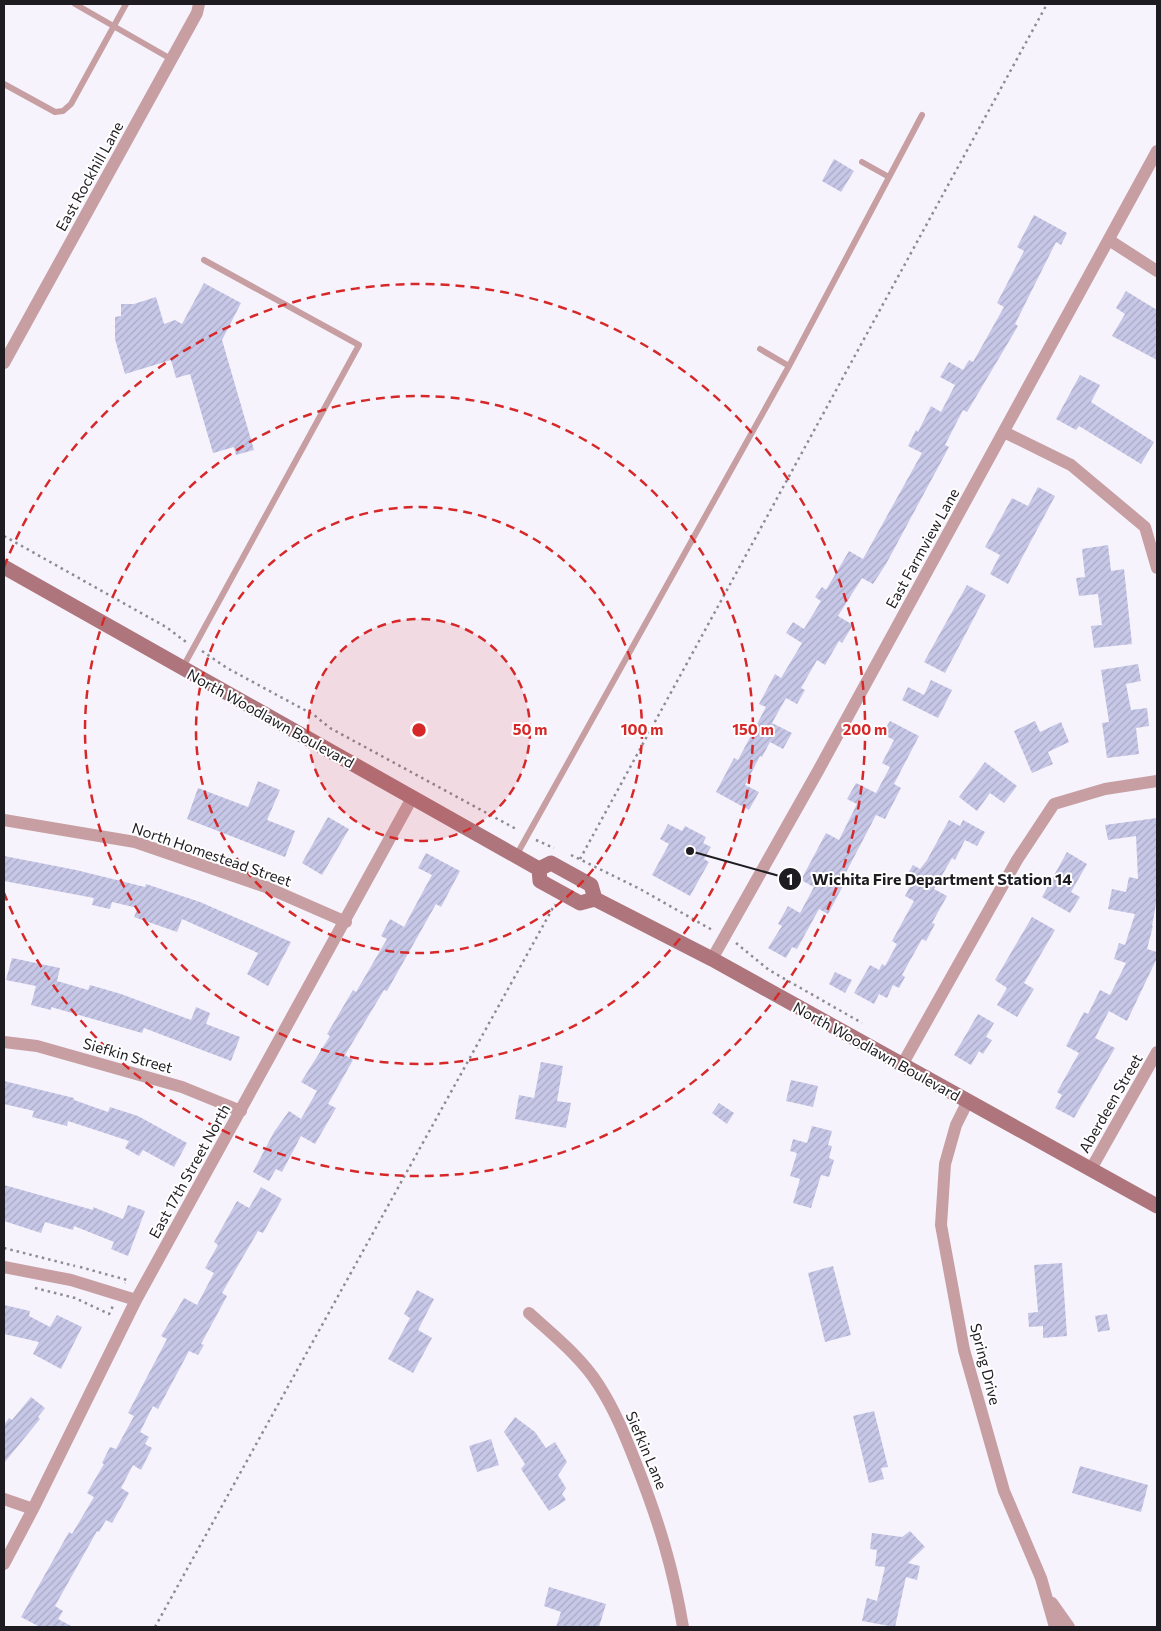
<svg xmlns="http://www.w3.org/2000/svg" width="1161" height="1631" viewBox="0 0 1161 1631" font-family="Commissioner,sans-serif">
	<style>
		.building { fill: url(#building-hatch) }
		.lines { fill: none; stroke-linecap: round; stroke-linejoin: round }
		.path { stroke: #8e8b93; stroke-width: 2.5; stroke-dasharray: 2.5 4; stroke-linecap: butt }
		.service { stroke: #c79fa3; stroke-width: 6 }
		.minor { stroke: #c79fa3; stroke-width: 12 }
		.secondary { stroke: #ae767c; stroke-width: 15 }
		.ring { fill: none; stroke: #d62828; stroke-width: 2.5; stroke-dasharray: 9 6 }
		.labels { text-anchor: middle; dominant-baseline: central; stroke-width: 4; stroke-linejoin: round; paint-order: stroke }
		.street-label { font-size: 15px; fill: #1e1c21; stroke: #fff }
		.centre { fill: #d62828; stroke: #fff; stroke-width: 2.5 }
		.ring-label { font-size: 15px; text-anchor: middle; font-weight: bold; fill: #d62828; stroke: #fff; stroke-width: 4; stroke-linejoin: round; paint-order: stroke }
		.leader { fill: none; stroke: #1e1c21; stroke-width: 2 }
		.callout-dot { fill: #1e1c21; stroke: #fff; stroke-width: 2 }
		.mark-label { font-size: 15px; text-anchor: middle; font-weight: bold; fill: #fff }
		.callout-label { font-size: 16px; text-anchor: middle; font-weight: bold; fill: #1e1c21; stroke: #fff; stroke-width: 4; stroke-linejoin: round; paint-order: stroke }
	</style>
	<defs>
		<pattern id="building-hatch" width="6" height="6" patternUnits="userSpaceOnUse" patternTransform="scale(1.25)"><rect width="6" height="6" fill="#c7c7e7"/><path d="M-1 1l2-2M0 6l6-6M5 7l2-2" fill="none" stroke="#aaaac6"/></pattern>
	</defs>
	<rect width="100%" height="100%" fill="#f6f3fd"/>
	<!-- building -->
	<path class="building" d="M 834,159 L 854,171 L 841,192 L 822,181 Z
		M 1034,215 L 1067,233 L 1061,245 L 1056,242 L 1015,324 L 1018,326 L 967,412 L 963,410 L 945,445 L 949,447 L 886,564 L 873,584 L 862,578 L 838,616 L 853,625 L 842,643 L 839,641 L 825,665 L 817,660 L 801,688 L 805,690 L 797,704 L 786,698 L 772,723 L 792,733 L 783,749 L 770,742 L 762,757 L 760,756 L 745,785 L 759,792 L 749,810 L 716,792 L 734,758 L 738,760 L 766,707 L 759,704 L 775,674 L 781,678 L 802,643 L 786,633 L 793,622 L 804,629 L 821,601 L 815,597 L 822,587 L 826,590 L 849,551 L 863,559 L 922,453 L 908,446 L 916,430 L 918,432 L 931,406 L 941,412 L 955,385 L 940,377 L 949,362 L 963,370 L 969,360 L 973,362 L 1004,307 L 997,303 L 1024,251 L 1017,247 Z
		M 204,283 L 241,303 L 222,340 L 254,450 L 236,455 L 234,447 L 213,453 L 190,374 L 176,378 L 171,360 L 125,374 L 115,339 L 115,317 L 121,316 L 121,304 L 134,304 L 156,297 L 164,324 L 175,320 L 182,324 Z
		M 1126,291 L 1157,310 L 1157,360 L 1112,336 L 1125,314 L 1116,308 Z
		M 1080,375 L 1100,385 L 1091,402 L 1154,442 L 1141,464 L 1079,426 L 1076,430 L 1056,419 Z
		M 1038,487 L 1055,496 L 1008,584 L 990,574 L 1000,555 L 985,547 L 1012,498 L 1028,506 Z
		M 1108,545 L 1111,571 L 1124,569 L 1132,644 L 1094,648 L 1091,626 L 1102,625 L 1098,594 L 1079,596 L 1076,578 L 1085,577 L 1082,549 Z
		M 967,585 L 986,595 L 945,673 L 924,662 Z
		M 1138,664 L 1141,681 L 1126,684 L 1131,710 L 1147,708 L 1149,726 L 1136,728 L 1139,754 L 1107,758 L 1102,723 L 1109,722 L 1101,670 Z
		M 931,680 L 952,690 L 938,718 L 902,700 L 908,687 L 924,695 Z
		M 890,721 L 919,736 L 894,784 L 901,788 L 885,819 L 876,815 L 842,880 L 845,882 L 828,914 L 819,909 L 797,949 L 792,947 L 786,958 L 768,948 L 782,926 L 778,924 L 788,906 L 800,913 L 814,887 L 801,880 L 826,833 L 839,840 L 857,804 L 847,799 L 856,783 L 876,793 L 890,767 L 882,763 L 894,740 L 882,734 Z
		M 1035,721 L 1040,732 L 1061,722 L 1069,742 L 1048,752 L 1053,764 L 1032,773 L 1014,731 Z
		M 985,762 L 1017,786 L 1004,803 L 990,793 L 977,811 L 959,797 Z
		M 258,781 L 280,790 L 267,820 L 295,831 L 285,857 L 187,819 L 198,788 L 248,807 Z
		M 328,817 L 349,829 L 322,875 L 302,863 Z
		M 1157,818 L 1157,898 L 1152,926 L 1153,926 L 1147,949 L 1157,952 L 1157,958 L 1127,1021 L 1109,1011 L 1095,1038 L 1115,1048 L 1074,1118 L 1055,1108 L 1062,1095 L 1057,1092 L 1079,1053 L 1066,1046 L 1084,1012 L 1088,1014 L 1100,990 L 1110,995 L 1126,963 L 1114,959 L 1119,943 L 1125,945 L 1135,914 L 1108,909 L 1112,889 L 1126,892 L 1129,877 L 1138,879 L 1136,836 L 1108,840 L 1105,825 Z
		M 949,820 L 960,826 L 963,820 L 985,832 L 977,846 L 965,840 L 955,860 L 952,858 L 934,889 L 947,896 L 932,923 L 935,924 L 926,941 L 922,939 L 902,975 L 905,977 L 899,988 L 893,985 L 887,998 L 879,994 L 874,1004 L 854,993 L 870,965 L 879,970 L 882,964 L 885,966 L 897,944 L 892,941 L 914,901 L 905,896 L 913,881 L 906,877 L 913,865 L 920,869 L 927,860 Z
		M 668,824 L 682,831 L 685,826 L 706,837 L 703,843 L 711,847 L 704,859 L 709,862 L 690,896 L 652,875 L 669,844 L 660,839 Z
		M 1067,852 L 1087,864 L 1071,892 L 1080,897 L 1070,913 L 1042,897 Z
		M 426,853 L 460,871 L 441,907 L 436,904 L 387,991 L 384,990 L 345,1055 L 353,1060 L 328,1104 L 336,1108 L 315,1144 L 301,1136 L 282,1172 L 276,1169 L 269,1181 L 253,1172 L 274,1132 L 289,1111 L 301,1119 L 317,1091 L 301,1082 L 330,1036 L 327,1034 L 353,990 L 356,992 L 387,939 L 381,936 L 390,919 L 404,927 L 420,897 L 432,875 L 418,868 Z
		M 4,856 L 76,870 L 145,887 L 146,884 L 200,902 L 291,942 L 268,986 L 247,974 L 258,953 L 182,919 L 177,932 L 134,917 L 138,908 L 112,902 L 110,909 L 92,905 L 94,898 L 4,881 Z
		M 1032,917 L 1055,930 L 1024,983 L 1034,989 L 1017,1017 L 997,1005 L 1007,988 L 995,980 Z
		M 12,958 L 60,968 L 57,981 L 88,990 L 90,985 L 121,994 L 191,1020 L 196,1007 L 210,1013 L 206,1024 L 240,1037 L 231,1061 L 144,1028 L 142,1033 L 51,1007 L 51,1010 L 31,1005 L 36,986 L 6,980 Z
		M 835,972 L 852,980 L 845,993 L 829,984 Z
		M 978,1014 L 994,1023 L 986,1037 L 992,1040 L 983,1054 L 979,1051 L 971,1065 L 954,1055 Z
		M 541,1062 L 563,1066 L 557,1101 L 571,1103 L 566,1128 L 515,1119 L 519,1095 L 534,1098 Z
		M 791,1080 L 818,1086 L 813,1107 L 786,1101 Z
		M 4,1081 L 74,1098 L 74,1100 L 108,1112 L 110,1107 L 138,1116 L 187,1143 L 174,1167 L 143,1150 L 139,1156 L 125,1148 L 129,1141 L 68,1121 L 67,1126 L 32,1117 L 34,1111 L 4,1104 Z
		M 719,1103 L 734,1113 L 727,1124 L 712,1113 Z
		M 812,1126 L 832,1131 L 828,1145 L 832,1146 L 829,1158 L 834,1160 L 829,1177 L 821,1175 L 811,1208 L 793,1203 L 800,1179 L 790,1176 L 797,1153 L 790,1151 L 793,1139 L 807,1143 Z
		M 4,1185 L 93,1210 L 93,1207 L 123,1219 L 128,1205 L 145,1211 L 128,1256 L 111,1249 L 114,1242 L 74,1226 L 73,1230 L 45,1222 L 41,1233 L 4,1221 Z
		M 261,1187 L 282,1199 L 263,1233 L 258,1231 L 222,1293 L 227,1296 L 201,1344 L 204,1345 L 198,1355 L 189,1351 L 158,1409 L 153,1406 L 140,1432 L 149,1437 L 145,1444 L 152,1448 L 141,1470 L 133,1465 L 121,1488 L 129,1493 L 112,1523 L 106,1520 L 99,1532 L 97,1531 L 55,1606 L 63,1611 L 58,1619 L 73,1627 L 40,1627 L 21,1617 L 69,1532 L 72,1534 L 94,1497 L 87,1493 L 104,1464 L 102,1463 L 110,1447 L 116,1449 L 134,1416 L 128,1413 L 167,1339 L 161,1336 L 184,1298 L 197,1305 L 214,1273 L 205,1268 L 218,1245 L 214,1242 L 237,1201 L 249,1208 Z
		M 1062,1263 L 1067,1336 L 1043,1338 L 1043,1326 L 1029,1327 L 1028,1313 L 1038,1312 L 1034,1265 Z
		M 833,1266 L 851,1335 L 825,1342 L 808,1273 Z
		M 417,1290 L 434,1299 L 418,1330 L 432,1338 L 413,1373 L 388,1359 L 410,1318 L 404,1314 Z
		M 4,1305 L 30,1311 L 29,1316 L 50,1327 L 57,1315 L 82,1327 L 61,1369 L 33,1354 L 39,1342 L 4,1334 Z
		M 1107,1314 L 1110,1330 L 1098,1332 L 1095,1316 Z
		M 31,1397 L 45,1408 L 38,1417 L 40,1419 L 4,1463 L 4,1425 L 9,1418 L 12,1420 Z
		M 874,1411 L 888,1467 L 881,1468 L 884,1479 L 869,1483 L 853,1416 Z
		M 515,1417 L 535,1432 L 546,1448 L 555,1442 L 567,1462 L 558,1475 L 566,1488 L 562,1494 L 566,1500 L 549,1511 L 521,1469 L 525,1464 L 504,1432 Z
		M 491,1439 L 499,1465 L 477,1472 L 469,1446 Z
		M 1080,1466 L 1148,1485 L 1141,1512 L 1072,1493 Z
		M 910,1531 L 925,1547 L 908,1563 L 920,1566 L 917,1580 L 906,1577 L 895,1627 L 862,1621 L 867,1598 L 877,1601 L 885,1567 L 875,1566 L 877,1550 L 870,1549 L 872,1533 L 902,1537 Z
		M 549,1587 L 606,1604 L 599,1627 L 556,1627 L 561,1612 L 544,1606 Z"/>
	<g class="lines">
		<!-- path -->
		<path class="path" d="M 4,536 L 166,627 L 186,642
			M 202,651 L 227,668 L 314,715 L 330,728 L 518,830
			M 536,840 L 554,848
			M 571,855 L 640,889 L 714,931
			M 580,859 L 1047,4
			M 736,943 L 769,970 L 862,1023
			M 4,1248 L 75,1266
			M 80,1267 L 127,1280 L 125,1283
			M 35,1288 L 75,1298 L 109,1314 L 113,1306
			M 155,1627 L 555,904"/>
		<!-- service -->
		<path class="service" d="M 75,4 L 171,59
			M 4,84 L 55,112 L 63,111 L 71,104 L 126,4
			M 862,162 L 889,177
			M 760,349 L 789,366
			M 183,667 L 359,345 L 204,260
			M 516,856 L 789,366 L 922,115"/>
		<!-- minor -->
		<path class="minor" d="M 1109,240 L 1157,271
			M 4,363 L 197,13 L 199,4
			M 1004,432 L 1071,465 L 1145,527 L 1157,568
			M 4,820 L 135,842 L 266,887 L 346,922
			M 712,959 L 818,771 L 1157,151
			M 4,1042 L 37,1046 L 182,1087 L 241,1111
			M 902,1065 L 1017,860 L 1054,804 L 1105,789 L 1157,781
			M 968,1101 L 956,1125 L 945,1164 L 941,1225 L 964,1350 L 1004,1491 L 1041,1578 L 1055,1627
			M 1091,1169 L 1157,1052
			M 4,1267 L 71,1280 L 136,1300
			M 529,1313 C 553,1335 581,1357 598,1384 C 615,1410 626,1438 637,1466 C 659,1522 673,1568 683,1627
			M 4,1499 L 33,1509
			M 4,1564 L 33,1509 L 136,1300 L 412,798
			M 1052,1603 L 1069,1627"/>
		<!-- secondary -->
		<path class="secondary" d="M 4,567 L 539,869
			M 539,869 L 540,881 L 580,903 L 595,899 L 712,959 L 1157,1206
			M 539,869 L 551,863 L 591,885 L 595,899"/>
	</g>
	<!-- distance rings -->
	<circle cx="419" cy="730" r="111" fill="#d62828" fill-opacity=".12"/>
	<g class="ring">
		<circle cx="419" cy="730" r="111"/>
		<circle cx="419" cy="730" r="223"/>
		<circle cx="419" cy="730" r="334"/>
		<path d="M4 567A446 446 0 1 1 4 893"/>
	</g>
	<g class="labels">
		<!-- street labels -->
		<g class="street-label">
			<text transform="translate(89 176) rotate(-61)">East Rockhill Lane</text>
			<text transform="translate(922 548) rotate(-61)">East Farmview Lane</text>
			<text transform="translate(271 718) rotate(29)">North Woodlawn Boulevard</text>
			<text transform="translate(212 854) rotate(19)">North Homestead Street</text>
			<text transform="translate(877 1051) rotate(29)">North Woodlawn Boulevard</text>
			<text transform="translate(128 1055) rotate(16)">Siefkin Street</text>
			<text transform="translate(1110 1103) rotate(-60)">Aberdeen Street</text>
			<text transform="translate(189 1171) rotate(-61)">East 17th Street North</text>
			<text transform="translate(986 1364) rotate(76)">Spring Drive</text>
			<text transform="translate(647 1450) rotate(67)">Siefkin Lane</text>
		</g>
	</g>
	<circle cx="419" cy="730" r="8" class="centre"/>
	<g class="ring-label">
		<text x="530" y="735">50 m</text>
		<text x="642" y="735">100 m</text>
		<text x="753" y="735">150 m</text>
		<text x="865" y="735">200 m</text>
	</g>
	<!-- callouts -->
	<path class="leader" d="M690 851L790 879"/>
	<g class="callout-dot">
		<circle cx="690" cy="851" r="5"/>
		<circle cx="790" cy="879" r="12"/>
	</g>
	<g class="mark-label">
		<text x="790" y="885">1</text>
	</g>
	<g class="callout-label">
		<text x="942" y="885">Wichita Fire Department Station 14</text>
	</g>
	<!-- border -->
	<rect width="1161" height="1631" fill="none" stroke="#1e1c21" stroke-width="10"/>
</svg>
